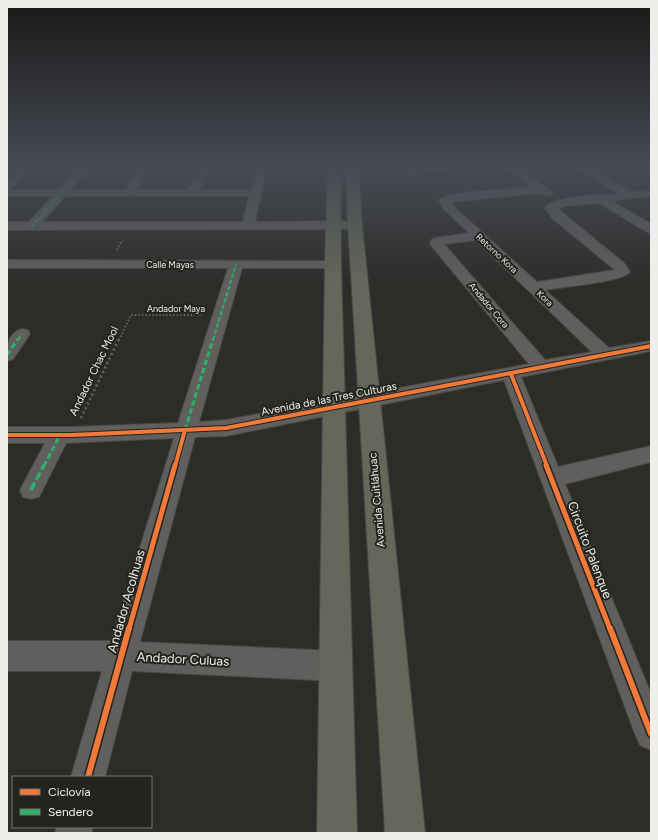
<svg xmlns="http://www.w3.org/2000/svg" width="658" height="840" viewBox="0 0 658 840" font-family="Figtree,sans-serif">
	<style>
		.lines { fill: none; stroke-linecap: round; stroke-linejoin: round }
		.minor-casing { stroke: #494846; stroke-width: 2 }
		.major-casing { stroke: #494846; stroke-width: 2 }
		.path-far2 { stroke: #646361; stroke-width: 1.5; stroke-dasharray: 1 1.5; stroke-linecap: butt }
		.path-far1 { stroke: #646361; stroke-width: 2; stroke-dasharray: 1.5 2; stroke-linecap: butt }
		.path { stroke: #646361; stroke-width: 2.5; stroke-dasharray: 2 3; stroke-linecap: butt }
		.minor { fill: #605f5d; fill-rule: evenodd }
		.major { fill: #646759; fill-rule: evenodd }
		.quiet-far3 { stroke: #2db169; stroke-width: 1.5; stroke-dasharray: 3.5 1.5; stroke-linecap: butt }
		.quiet-far2 { stroke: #2db169; stroke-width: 2; stroke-dasharray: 4.5 2; stroke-linecap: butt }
		.quiet-far1 { stroke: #2db169; stroke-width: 3; stroke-dasharray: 5.5 3; stroke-linecap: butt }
		.quiet { stroke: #2db169; stroke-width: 3.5; stroke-dasharray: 8 3.5; stroke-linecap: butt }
		.cycleway-far2-casing { stroke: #25231e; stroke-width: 6 }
		.cycleway-far1-casing { stroke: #25231e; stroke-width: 8 }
		.cycleway-casing { stroke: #25231e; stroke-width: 9 }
		.cycleway-far2 { stroke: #f17a3a; stroke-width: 4 }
		.cycleway-far1 { stroke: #f17a3a; stroke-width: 5 }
		.cycleway { stroke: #f17a3a; stroke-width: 6 }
		.labels { text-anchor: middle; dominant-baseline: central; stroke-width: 4; stroke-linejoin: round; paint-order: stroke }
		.far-street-label { font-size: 9px; fill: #efeeea; stroke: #25231e }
		.street-label { font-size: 11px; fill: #efeeea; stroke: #25231e }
		.near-street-label { font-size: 13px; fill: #efeeea; stroke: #25231e }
	</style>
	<rect width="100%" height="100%" fill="#2e2c29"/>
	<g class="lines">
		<defs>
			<path id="minor" d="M 22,167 L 33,167 L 9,190 L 59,190 L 80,167 L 91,167 L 71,190 L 126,190 L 140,167 L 150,167 L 137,190 L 188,190 L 198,172 L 202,171 L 207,174 L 199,190 L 251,190 L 257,167 L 267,167 L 255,222 L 355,221 L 359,222 L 361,225 L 359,228 L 355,229 L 7,230 L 7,222 L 29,222 L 53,196 L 7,196 L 7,181 ZM 65,196 L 249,196 L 243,222 L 42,222 Z
				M 421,167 L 452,167 L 447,170 L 406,175 L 401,172 L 406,169 Z
				M 505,167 L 517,167 L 553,193 L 547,196 L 540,193 L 451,202 L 452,205 L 537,282 L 615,270 L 552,218 L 545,208 C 554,195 603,195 619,194 L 576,167 L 589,167 L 632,192 L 651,190 L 651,196 L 612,201 L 651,224 L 651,233 L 647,232 L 599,203 L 564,206 L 558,209 L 624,263 L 630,272 C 623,282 560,287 545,290 L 609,348 L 651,341 L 651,351 L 521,377 L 558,467 L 651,446 L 651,462 L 565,484 L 651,694 L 651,750 L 640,745 L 635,734 L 504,380 L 226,436 L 195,437 L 140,642 L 336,651 L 346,656 L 351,666 L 346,676 L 336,681 L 132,671 L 105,777 L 71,777 L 102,671 L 7,671 L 7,641 L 111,641 L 174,438 L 66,443 L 39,497 L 31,499 L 23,497 L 20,490 L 45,443 L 7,443 L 7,427 L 72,427 L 178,423 L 228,268 L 7,268 L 7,260 L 338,261 L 340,264 L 338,267 L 333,268 L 242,268 L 199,422 L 226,420 L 529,364 L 430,244 L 432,239 L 435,238 L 469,233 L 443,208 L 439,200 C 446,191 517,189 532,187 ZM 476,240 L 592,352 L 545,360 L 444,244 Z
				M 22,329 L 28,330 L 30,334 L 13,359 L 7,361 C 7,348 7,333 22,329 Z
				M 57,827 L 93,827 L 91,833 L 55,833 Z"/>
			<path id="major" d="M 328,167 L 340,167 L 341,264 L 357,833 L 317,833 L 325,264 Z
				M 346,167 L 358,167 L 362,225 L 425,833 L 385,833 L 348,225 Z"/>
		</defs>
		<!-- minor casing -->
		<use href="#minor" class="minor-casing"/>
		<!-- major casing -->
		<use href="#major" class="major-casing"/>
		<!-- path-far2 -->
		<path class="path-far2" d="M 121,243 L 123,239"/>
		<!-- path-far1 -->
		<path class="path-far1" d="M 117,250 L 121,242
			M 119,340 L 131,315 L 202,315"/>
		<!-- path -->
		<path class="path" d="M 81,418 L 119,339"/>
		<!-- minor -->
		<use href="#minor" class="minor"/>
		<!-- major -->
		<use href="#major" class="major"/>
		<!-- quiet-far3 -->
		<path class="quiet-far3" d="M 129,193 L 145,167
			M 255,193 L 262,167
			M 32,226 L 86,167"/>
		<!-- quiet-far2 -->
		<path class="quiet-far2" d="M 18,340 L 22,334
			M 213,340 L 236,264"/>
		<!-- quiet-far1 -->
		<path class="quiet-far1" d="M 7,355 L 18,339
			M 185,430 L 213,339
			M 44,466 L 60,435"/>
		<!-- quiet -->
		<path class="quiet" d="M 31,490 L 44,465"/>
		<defs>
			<path id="cycleway-far2" d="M 511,374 L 547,466
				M 7,435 L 72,435 L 226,428 L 651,346
				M 175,466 L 185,430"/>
			<path id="cycleway-far1" d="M 546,465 L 610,629
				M 129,629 L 175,465"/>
			<path id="cycleway" d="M 610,628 L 651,734
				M 88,777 L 129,628"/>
		</defs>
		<!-- cycleway-far2 casing -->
		<use href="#cycleway-far2" class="cycleway-far2-casing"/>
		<!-- cycleway-far1 casing -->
		<use href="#cycleway-far1" class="cycleway-far1-casing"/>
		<!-- cycleway casing -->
		<use href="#cycleway" class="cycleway-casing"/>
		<!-- cycleway-far2 -->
		<use href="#cycleway-far2" class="cycleway-far2"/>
		<!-- cycleway-far1 -->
		<use href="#cycleway-far1" class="cycleway-far1"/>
		<!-- cycleway -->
		<use href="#cycleway" class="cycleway"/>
	</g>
	<!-- sky -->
	<linearGradient id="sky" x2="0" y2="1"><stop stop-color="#191817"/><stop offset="0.59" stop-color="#464b54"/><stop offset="1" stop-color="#464b54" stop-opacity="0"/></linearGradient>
	<rect width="658" height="285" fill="url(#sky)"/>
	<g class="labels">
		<!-- far-street labels -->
		<g class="far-street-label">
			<text transform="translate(497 253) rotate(43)">Retorno Kora</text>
			<text x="170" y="264">Calle Mayas</text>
			<text transform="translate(545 298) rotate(43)">Kora</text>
			<text transform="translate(489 305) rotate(50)">Andador Cora</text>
			<text x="176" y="308">Andador Maya</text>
		</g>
		<!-- street labels -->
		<g class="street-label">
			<text transform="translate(94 371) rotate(-64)">Andador Chac Mool</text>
			<text transform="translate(329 399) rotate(-11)">Avenida de las Tres Culturas</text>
			<text transform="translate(377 500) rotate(-95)">Avenida Cuitláhuac</text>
		</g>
		<!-- near-street labels -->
		<g class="near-street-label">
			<text transform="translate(590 550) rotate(69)">Circuito Palenque</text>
			<text transform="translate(126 601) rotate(-74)">Andador Acolhuas</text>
			<text transform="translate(183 659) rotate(3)">Andador Culuas</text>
		</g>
	</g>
	<!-- border -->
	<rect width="658" height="840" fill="none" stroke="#efeeea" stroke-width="16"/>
	<!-- legend -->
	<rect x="12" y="776" width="140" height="52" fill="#25231e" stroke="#767470"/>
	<rect x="20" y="789" width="20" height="6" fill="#f17a3a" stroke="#767470"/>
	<text x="48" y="796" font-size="12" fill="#efeeea">Ciclovía</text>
	<rect x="20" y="809" width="20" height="6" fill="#2db169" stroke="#767470"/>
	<text x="48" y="816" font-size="12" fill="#efeeea">Sendero</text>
</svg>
